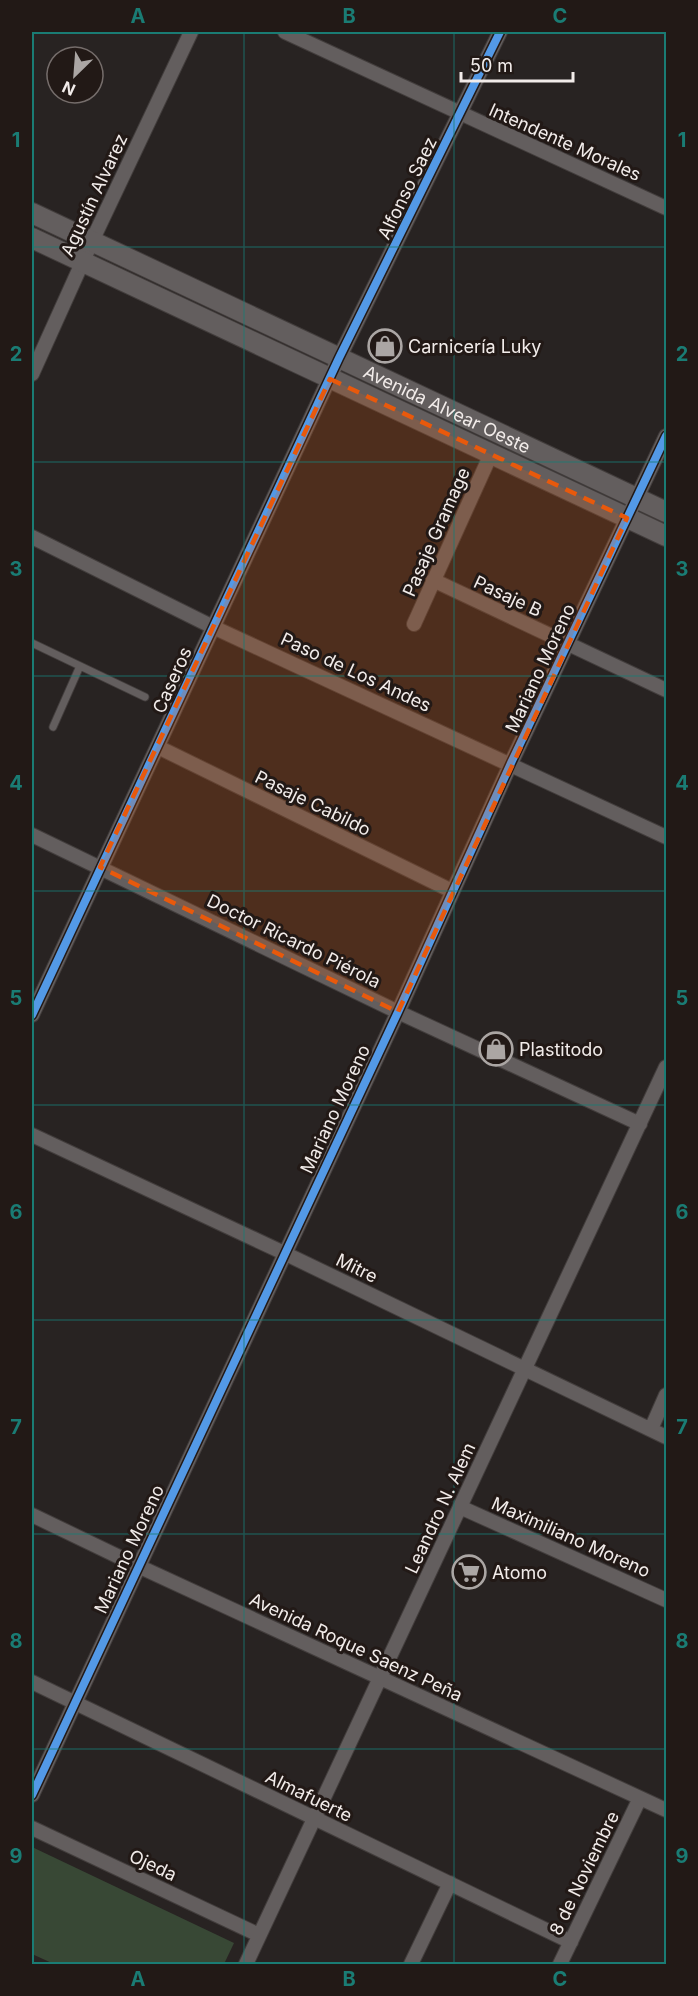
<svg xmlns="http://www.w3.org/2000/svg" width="698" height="1996" viewBox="0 0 698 1996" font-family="Inter,sans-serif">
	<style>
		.green { fill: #384835 }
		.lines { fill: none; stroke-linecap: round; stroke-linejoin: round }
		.lane-casing { stroke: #423d3c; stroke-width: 9 }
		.street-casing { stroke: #423d3c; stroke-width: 16 }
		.secondary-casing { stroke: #423d3c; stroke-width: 22 }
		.lane { stroke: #635e5e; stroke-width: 7 }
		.street { stroke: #635e5e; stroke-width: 14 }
		.secondary { stroke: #635e5e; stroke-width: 20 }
		.cycleway-casing { stroke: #221916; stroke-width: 11 }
		.cycleway { stroke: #5399e6; stroke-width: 8 }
		.marked { fill: #e8590c; fill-opacity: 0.2; stroke: #e8590c; stroke-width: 4.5; stroke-dasharray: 12 8; stroke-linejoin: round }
		.grid { fill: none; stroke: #1a7c74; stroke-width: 1.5; stroke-opacity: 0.55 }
		.labels { text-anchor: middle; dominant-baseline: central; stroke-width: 6; stroke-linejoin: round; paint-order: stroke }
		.street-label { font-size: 18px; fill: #f2ecea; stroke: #221916 }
		.poi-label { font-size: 18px; fill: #f2ecea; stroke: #221916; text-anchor: start }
		.neatline { fill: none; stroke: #1a7c74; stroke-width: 2 }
		.grid-label { font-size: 20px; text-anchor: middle; font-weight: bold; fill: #1a7c74 }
	</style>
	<rect width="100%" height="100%" fill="#282322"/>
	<!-- green -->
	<path class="green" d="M 32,1847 L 234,1943 L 224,1964 L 54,1964 L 32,1954 Z"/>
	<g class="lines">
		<defs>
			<path id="lane" d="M 32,643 L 145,697
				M 53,727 L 80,666"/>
			<path id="street" d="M 285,32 L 666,208
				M 32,374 L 92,241 L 191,32
				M 32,537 L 213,627 L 666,837
				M 433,580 L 666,690
				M 414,624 L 491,454
				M 158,747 L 452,891
				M 32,835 L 398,1012 L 640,1124
				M 32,1015 L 339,358 L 500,32
				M 32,1135 L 284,1253 L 666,1437
				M 651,1429 L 666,1395
				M 460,1507 L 666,1600
				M 32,1515 L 138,1566 L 666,1810
				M 32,1682 L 571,1942
				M 32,1795 L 398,1012 L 511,763 L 666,436
				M 32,1828 L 259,1935
				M 246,1964 L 666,1067
				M 411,1964 L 450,1883
				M 560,1964 L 640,1798"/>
			<g id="secondary">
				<path id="s1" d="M 32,213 L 666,512"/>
				<path d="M 32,238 L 666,536"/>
			</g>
		</defs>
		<!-- lane casing -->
		<use href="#lane" class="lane-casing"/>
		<!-- street casing -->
		<use href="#street" class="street-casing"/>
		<!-- secondary casing -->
		<use href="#secondary" class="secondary-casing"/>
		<!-- lane -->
		<use href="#lane" class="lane"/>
		<!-- street -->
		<use href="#street" class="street"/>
		<!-- secondary -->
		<use href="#secondary" class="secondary"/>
		<defs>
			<path id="cycleway" d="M 32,1015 L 339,358 L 500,32
				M 32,1795 L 398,1012 L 511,763 L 666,436"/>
		</defs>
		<!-- cycleway casing -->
		<use href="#cycleway" class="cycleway-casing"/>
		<!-- cycleway -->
		<use href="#cycleway" class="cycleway"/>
	</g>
	<!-- marked area -->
	<path class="marked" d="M 330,379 L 627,518 L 398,1012 L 100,867 Z"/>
	<!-- grid -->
	<path class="grid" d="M 244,32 L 244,1964M 454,32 L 454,1964M 32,247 L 666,247M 32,462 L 666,462M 32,676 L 666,676M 32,891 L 666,891M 32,1105 L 666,1105M 32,1320 L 666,1320M 32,1534 L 666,1534M 32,1749 L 666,1749"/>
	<!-- icons -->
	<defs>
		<symbol id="shop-ring" viewBox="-11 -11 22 22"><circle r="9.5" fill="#221916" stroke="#aba6a4" stroke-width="1.5"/><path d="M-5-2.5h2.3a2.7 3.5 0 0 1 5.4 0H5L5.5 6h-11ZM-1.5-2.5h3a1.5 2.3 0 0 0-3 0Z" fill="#aba6a4"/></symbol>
		<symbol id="supermarket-ring" viewBox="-11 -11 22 22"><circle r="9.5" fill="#221916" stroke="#aba6a4" stroke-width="1.5"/><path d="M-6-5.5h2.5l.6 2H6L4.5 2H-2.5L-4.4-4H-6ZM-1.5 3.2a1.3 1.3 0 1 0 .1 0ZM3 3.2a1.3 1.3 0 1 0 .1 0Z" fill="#aba6a4"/></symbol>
	</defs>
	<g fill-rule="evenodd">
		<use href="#shop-ring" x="366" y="327" width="38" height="38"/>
		<use href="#shop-ring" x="477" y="1030" width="38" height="38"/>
		<use href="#supermarket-ring" x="450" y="1553" width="38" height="38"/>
	</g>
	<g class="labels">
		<!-- street labels -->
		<g class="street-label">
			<text transform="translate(565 142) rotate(24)">Intendente Morales</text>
			<text transform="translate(407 188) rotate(-64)">Alfonso Saez</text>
			<text transform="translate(94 195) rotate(-65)">Agustín Alvarez</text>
			<text stroke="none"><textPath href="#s1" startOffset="459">Avenida Alvear Oeste</textPath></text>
			<text transform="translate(436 532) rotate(-66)">Pasaje Gramage</text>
			<text transform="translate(508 596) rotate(25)">Pasaje B</text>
			<text transform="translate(540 668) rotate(-65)">Mariano Moreno</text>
			<text transform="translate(356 672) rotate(25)">Paso de Los Andes</text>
			<text transform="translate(172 680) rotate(-66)">Caseros</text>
			<text transform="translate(313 803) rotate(26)">Pasaje Cabildo</text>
			<text transform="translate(294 941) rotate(26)">Doctor Ricardo Piérola</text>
			<text transform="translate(335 1109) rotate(-65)">Mariano Moreno</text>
			<text transform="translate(357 1268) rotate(26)">Mitre</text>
			<text transform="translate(440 1508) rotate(-65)">Leandro N. Alem</text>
			<text transform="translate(571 1537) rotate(24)">Maximiliano Moreno</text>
			<text transform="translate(129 1549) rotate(-65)">Mariano Moreno</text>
			<text transform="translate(356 1647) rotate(25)">Avenida Roque Saenz Peña</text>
			<text transform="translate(309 1796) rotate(26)">Almafuerte</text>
			<text transform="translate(153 1865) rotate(25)">Ojeda</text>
			<text transform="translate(584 1873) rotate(-64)">8 de Noviembre</text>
		</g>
		<!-- poi labels -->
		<g class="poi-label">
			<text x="408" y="346">Carnicería Luky</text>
			<text x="519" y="1049">Plastitodo</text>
			<text x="492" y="1572">Atomo</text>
		</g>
	</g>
	<!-- border -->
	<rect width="698" height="1996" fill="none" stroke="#221916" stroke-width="66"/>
	<!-- north arrow -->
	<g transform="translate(75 75) rotate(205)"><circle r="28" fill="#221916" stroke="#756d6b" stroke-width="1.5"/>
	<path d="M0-4.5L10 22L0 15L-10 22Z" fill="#aba6a4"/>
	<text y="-9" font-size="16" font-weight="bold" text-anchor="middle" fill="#f2ecea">N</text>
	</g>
	<!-- scale -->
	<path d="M461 72v9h112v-9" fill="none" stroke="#f2ecea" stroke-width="3"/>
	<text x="470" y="72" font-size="18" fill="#f2ecea" stroke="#221916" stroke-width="4.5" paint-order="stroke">50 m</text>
	<rect x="33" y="33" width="632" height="1930" class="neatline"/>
	<g class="grid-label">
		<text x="138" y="23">A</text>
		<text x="349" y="23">B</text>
		<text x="560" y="23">C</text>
		<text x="16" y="147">1</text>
		<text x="682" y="147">1</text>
		<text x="16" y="361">2</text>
		<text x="682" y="361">2</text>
		<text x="16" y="576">3</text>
		<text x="682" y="576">3</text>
		<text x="16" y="790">4</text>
		<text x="682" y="790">4</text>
		<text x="16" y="1005">5</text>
		<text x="682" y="1005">5</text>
		<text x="16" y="1219">6</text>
		<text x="682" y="1219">6</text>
		<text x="16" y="1434">7</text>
		<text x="682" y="1434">7</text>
		<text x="16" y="1648">8</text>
		<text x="682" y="1648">8</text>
		<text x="16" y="1863">9</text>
		<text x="682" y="1863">9</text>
		<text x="138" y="1986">A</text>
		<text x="349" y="1986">B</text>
		<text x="560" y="1986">C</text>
	</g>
</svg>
